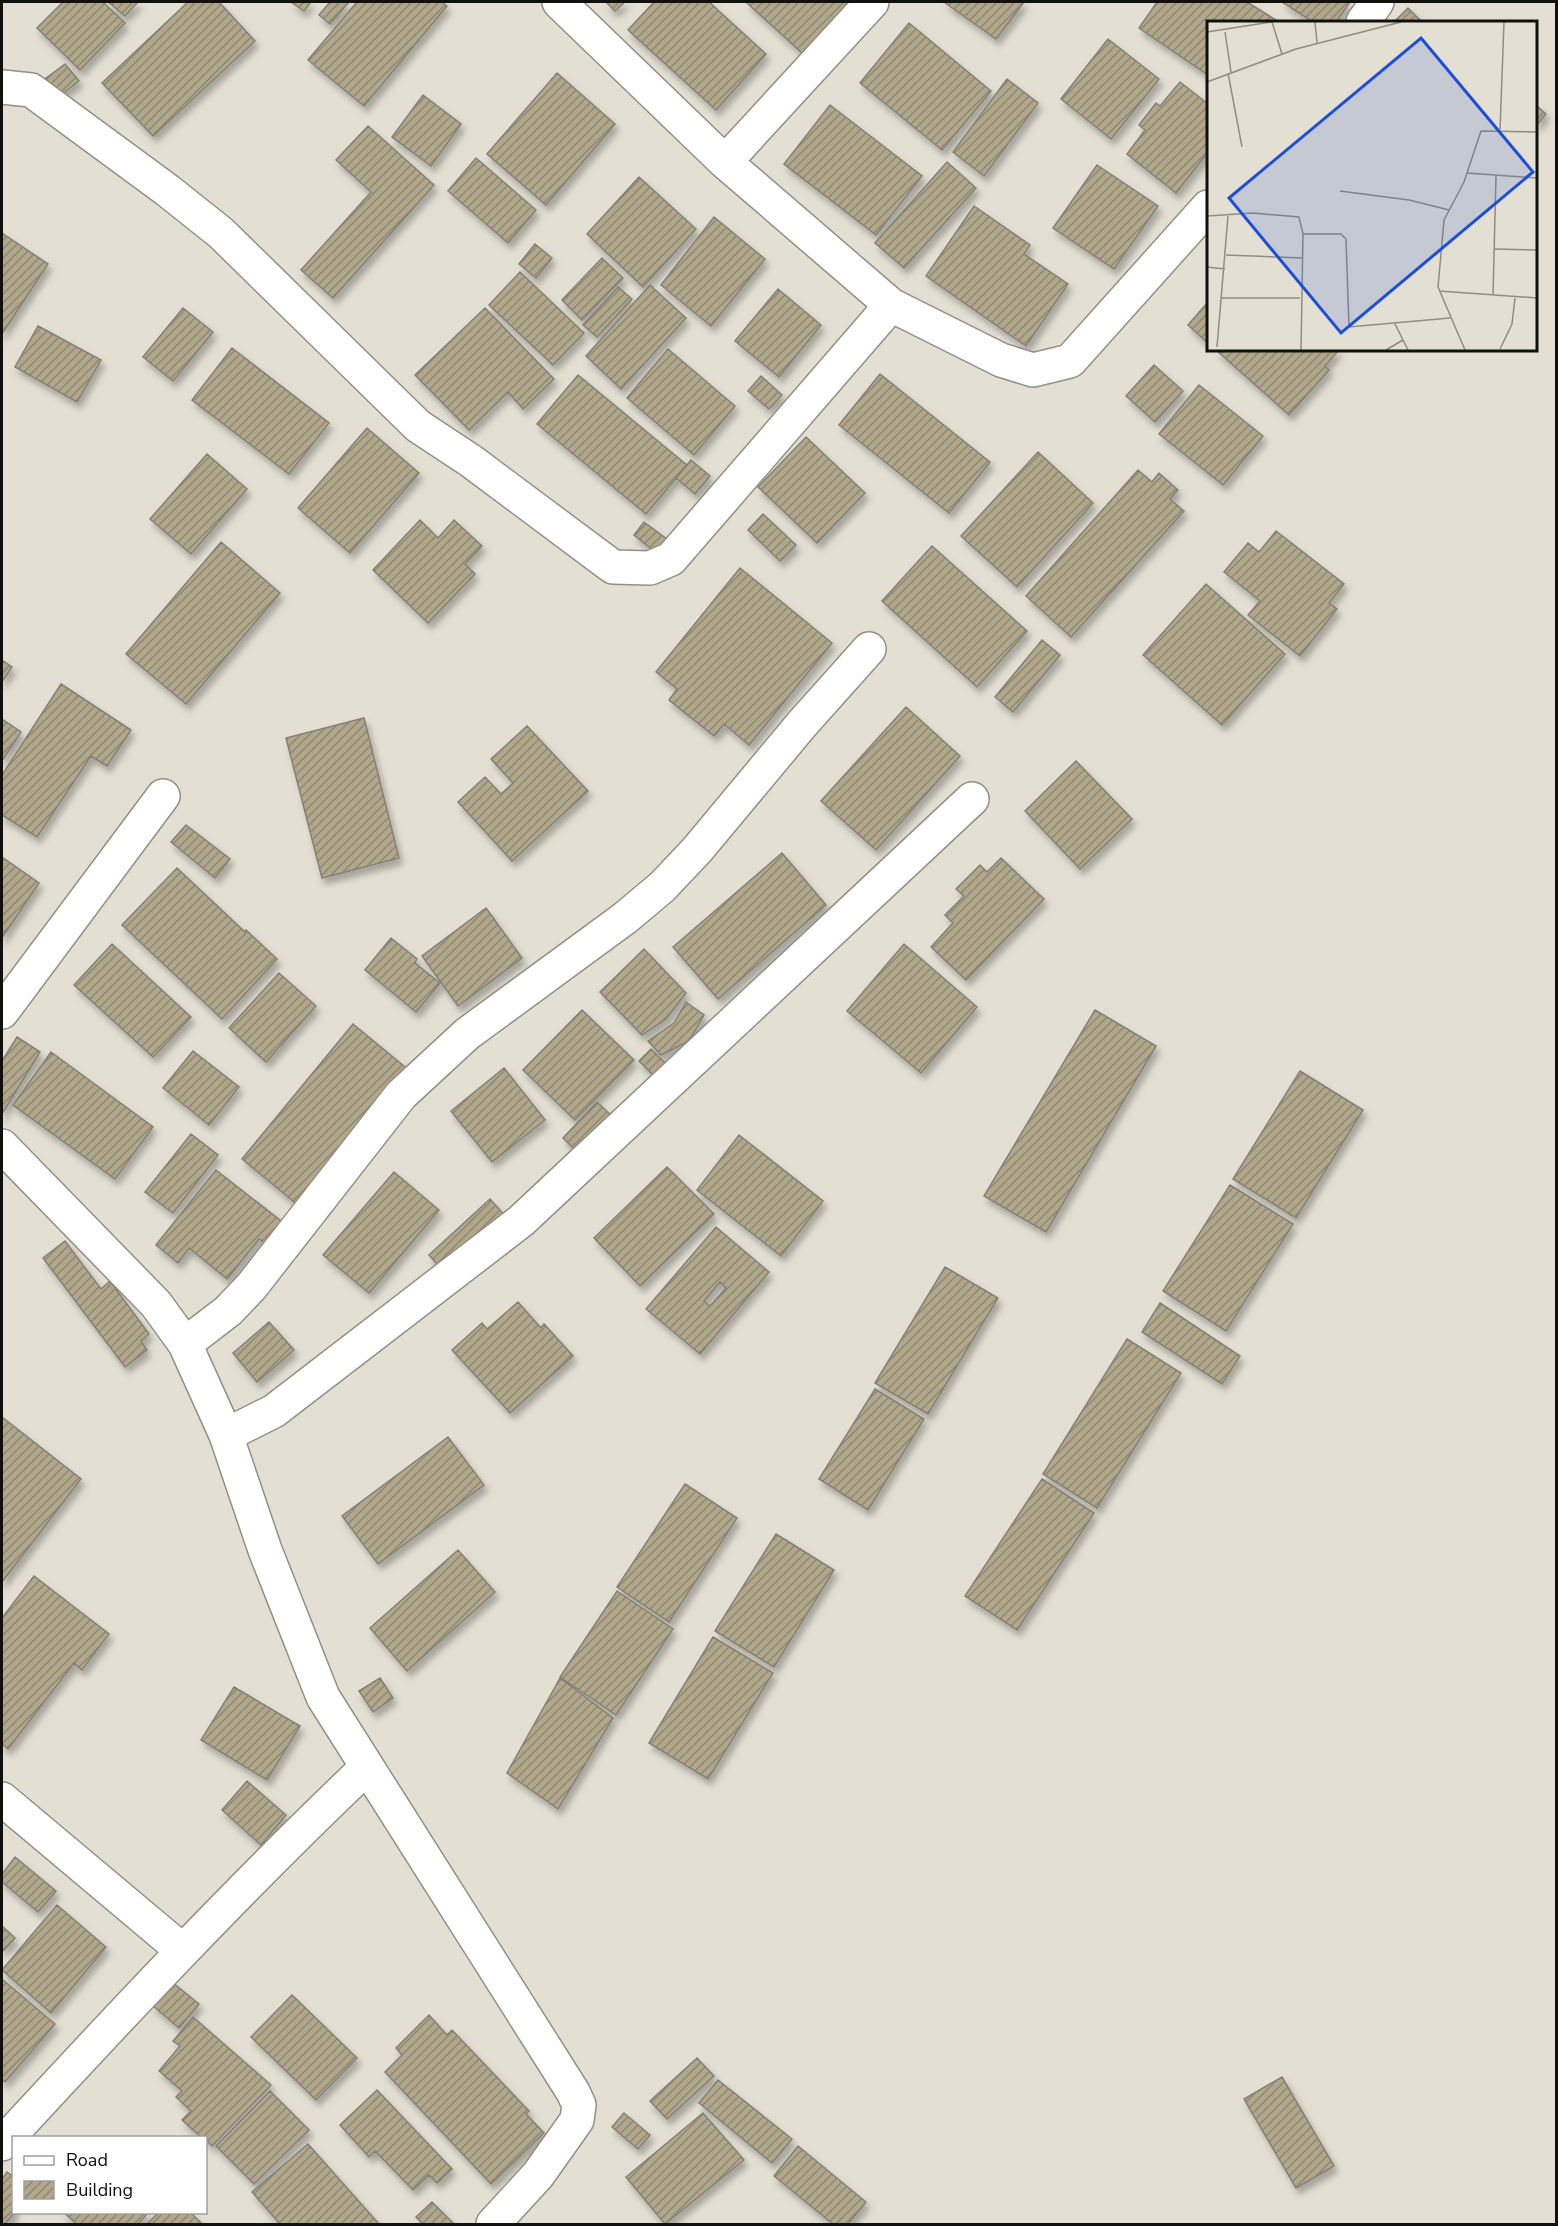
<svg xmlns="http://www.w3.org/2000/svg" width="1558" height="2226" viewBox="0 0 1558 2226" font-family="'Nunito Sans',sans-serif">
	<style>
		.building { fill: url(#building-hatch); stroke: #848076; stroke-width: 1.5; fill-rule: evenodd; filter: url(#shadow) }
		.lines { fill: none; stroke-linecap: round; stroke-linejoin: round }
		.minor-casing { stroke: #938f85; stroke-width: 36 }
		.minor { stroke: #fff; stroke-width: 33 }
		.inset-road { fill: none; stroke: #8f8c83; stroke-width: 1.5 }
		.view { fill: #1d4ed8; fill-opacity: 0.15; stroke: #1d4ed8; stroke-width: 3 }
		.inset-edge { fill: none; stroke: #12100c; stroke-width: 3 }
	</style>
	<defs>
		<pattern id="building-hatch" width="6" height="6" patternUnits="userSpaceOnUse" patternTransform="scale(1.5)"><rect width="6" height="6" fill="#b1a88c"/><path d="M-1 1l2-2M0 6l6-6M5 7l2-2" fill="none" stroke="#8f8771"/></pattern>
		<filter id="shadow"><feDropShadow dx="3.5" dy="6" stdDeviation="3" flood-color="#0004"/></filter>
	</defs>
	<rect width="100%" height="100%" fill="#e3dfd3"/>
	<!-- building -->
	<path class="building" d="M 63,2 L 103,2 L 125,23 L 80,70 L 37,28 Z
		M 108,2 L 138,2 L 125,16 Z
		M 188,2 L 219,2 L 255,41 L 153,136 L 102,83 Z
		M 291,2 L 311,2 L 304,11 Z
		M 330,2 L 349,2 L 330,24 L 319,15 Z
		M 357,2 L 442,2 L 447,6 L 364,106 L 308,60 Z
		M 606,2 L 625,2 L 615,11 Z
		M 654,2 L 709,2 L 766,54 L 716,110 L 628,30 Z
		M 746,2 L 849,2 L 802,53 Z
		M 944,2 L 1024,2 L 996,39 Z
		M 1157,2 L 1247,2 L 1279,22 L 1208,22 L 1208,75 L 1139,28 Z
		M 1282,2 L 1350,2 L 1336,22 L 1313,22 Z
		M 1408,8 L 1422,22 L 1394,22 Z
		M 909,23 L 991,91 L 942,150 L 860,83 Z
		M 1108,39 L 1159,79 L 1111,139 L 1061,99 Z
		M 65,64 L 79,81 L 58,97 L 45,79 Z
		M 557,73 L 615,124 L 546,205 L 487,154 Z
		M 1007,79 L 1038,103 L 984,176 L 953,152 Z
		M 1180,82 L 1208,104 L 1208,152 L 1176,193 L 1127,154 L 1145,130 L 1139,125 L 1156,103 L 1160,106 Z
		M 423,95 L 461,124 L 431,166 L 392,137 Z
		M 830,105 L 922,176 L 876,235 L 784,164 Z
		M 1536,105 L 1546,114 L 1536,126 Z
		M 368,126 L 434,185 L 333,298 L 301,270 L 371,192 L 336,160 Z
		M 476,158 L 536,210 L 508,243 L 448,191 Z
		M 947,162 L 976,188 L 904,268 L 875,243 Z
		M 1097,165 L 1158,206 L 1114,269 L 1053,228 Z
		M 639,177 L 696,229 L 643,287 L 587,234 Z
		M 974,206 L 1030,245 L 1024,254 L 1068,284 L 1026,346 L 926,276 Z
		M 714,217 L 765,259 L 711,326 L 661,285 Z
		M 2,233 L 48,264 L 2,334 Z
		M 535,244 L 552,258 L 536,278 L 519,264 Z
		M 602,258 L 623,278 L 582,320 L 562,300 Z
		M 520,272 L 584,333 L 553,365 L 489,305 Z
		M 650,285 L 686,318 L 621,389 L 586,356 Z
		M 618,287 L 632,299 L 597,337 L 583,325 Z
		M 778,289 L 821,325 L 779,377 L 735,341 Z
		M 1208,302 L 1208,343 L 1188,325 Z
		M 183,308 L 213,332 L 173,381 L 143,357 Z
		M 485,308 L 554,379 L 523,409 L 508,392 L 469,430 L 415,375 Z
		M 38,326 L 101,360 L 77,402 L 15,367 Z
		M 232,348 L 329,423 L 289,474 L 192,400 Z
		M 668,349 L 735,406 L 694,455 L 627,398 Z
		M 1216,350 L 1337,350 L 1338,351 L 1325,366 L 1329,370 L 1289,415 Z
		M 1154,365 L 1183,391 L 1155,422 L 1126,396 Z
		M 880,374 L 990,462 L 949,513 L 839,425 Z
		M 578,375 L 687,465 L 646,514 L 537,424 Z
		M 761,376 L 782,395 L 769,409 L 748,391 Z
		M 1199,385 L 1263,436 L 1223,485 L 1159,434 Z
		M 367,428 L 419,473 L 350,553 L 298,508 Z
		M 806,437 L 865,493 L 817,543 L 758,487 Z
		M 1038,452 L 1093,503 L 1017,587 L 961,536 Z
		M 207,454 L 247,489 L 191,554 L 150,519 Z
		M 691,460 L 710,476 L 695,494 L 676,478 Z
		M 1138,470 L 1152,482 L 1159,473 L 1178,490 L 1170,499 L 1184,511 L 1071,637 L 1026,596 Z
		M 763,514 L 796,545 L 780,561 L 748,530 Z
		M 420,520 L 438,538 L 454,520 L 482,546 L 465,564 L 475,574 L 428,623 L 373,570 Z
		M 644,522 L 668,540 L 658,554 L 634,535 Z
		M 1276,531 L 1344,584 L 1329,603 L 1337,609 L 1300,656 L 1248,615 L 1260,601 L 1224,572 L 1248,543 L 1259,552 Z
		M 221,542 L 280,593 L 186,704 L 126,654 Z
		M 932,546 L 1027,631 L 977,687 L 882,601 Z
		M 740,568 L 832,643 L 749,745 L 724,724 L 714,736 L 669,700 L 677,689 L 656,672 Z
		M 1206,584 L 1285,654 L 1222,725 L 1143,655 Z
		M 1042,640 L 1060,655 L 1013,712 L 995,697 Z
		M 2,660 L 12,667 L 2,682 Z
		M 61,684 L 131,730 L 107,766 L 91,756 L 37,837 L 2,815 L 2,775 Z
		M 906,707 L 960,756 L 876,850 L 821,801 Z
		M 364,718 L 399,858 L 322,878 L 286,738 Z
		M 2,719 L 21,732 L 2,761 Z
		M 527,726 L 588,791 L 512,861 L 458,802 L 485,777 L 501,794 L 513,783 L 491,759 Z
		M 1076,761 L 1132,819 L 1080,869 L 1025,811 Z
		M 186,825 L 230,859 L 215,878 L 171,842 Z
		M 782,853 L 826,905 L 718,999 L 673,947 Z
		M 2,857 L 39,883 L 2,938 Z
		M 1001,858 L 1044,899 L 966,980 L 931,947 L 953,923 L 945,915 L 964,896 L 956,889 L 980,865 L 987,872 Z
		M 177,868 L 245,932 L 246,930 L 277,959 L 222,1019 L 122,925 Z
		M 486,908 L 522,958 L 458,1006 L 422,956 Z
		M 391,938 L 417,959 L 415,963 L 440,983 L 416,1012 L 365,970 Z
		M 112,944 L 191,1017 L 153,1057 L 74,985 Z
		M 904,944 L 977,1007 L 921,1073 L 847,1011 Z
		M 644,949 L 686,993 L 666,1019 L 642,1035 L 600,992 Z
		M 279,973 L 316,1006 L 266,1062 L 229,1028 Z
		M 686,1002 L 704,1015 L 689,1041 L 661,1055 L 648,1041 L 674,1023 Z
		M 582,1010 L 634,1060 L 575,1120 L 523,1070 Z
		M 1095,1010 L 1156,1046 L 1046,1232 L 984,1196 Z
		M 353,1024 L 410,1071 L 299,1206 L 242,1159 Z
		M 17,1037 L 40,1052 L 2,1114 L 2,1061 Z
		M 651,1049 L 671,1069 L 659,1081 L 639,1061 Z
		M 193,1051 L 239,1087 L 209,1125 L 163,1088 Z
		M 51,1052 L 153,1127 L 115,1179 L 13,1105 Z
		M 504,1068 L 545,1120 L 492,1162 L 451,1111 Z
		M 1300,1071 L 1363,1110 L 1296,1218 L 1233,1179 Z
		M 597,1102 L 616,1120 L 582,1157 L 563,1138 Z
		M 191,1134 L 218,1155 L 173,1213 L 145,1192 Z
		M 739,1135 L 823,1201 L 781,1256 L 697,1190 Z
		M 667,1167 L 714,1214 L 640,1286 L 594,1238 Z
		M 216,1170 L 290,1228 L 274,1250 L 259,1239 L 227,1279 L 189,1248 L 178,1263 L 156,1245 Z
		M 394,1172 L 439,1210 L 369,1293 L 323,1255 Z
		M 1230,1185 L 1293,1224 L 1226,1331 L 1163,1291 Z
		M 490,1199 L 507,1218 L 445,1273 L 429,1255 Z
		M 716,1227 L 769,1272 L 700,1354 L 646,1309 ZM 720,1282 L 726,1288 L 710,1306 L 704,1301 Z
		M 65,1241 L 101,1289 L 110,1281 L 149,1334 L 141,1341 L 147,1350 L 125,1367 L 43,1258 Z
		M 945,1267 L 998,1298 L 928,1414 L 875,1383 Z
		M 518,1302 L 541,1328 L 544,1324 L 573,1356 L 510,1413 L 452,1350 L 482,1323 L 487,1329 Z
		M 1160,1303 L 1240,1356 L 1222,1384 L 1142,1332 Z
		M 269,1322 L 294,1350 L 257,1382 L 233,1353 Z
		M 1127,1339 L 1181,1373 L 1097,1508 L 1043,1474 Z
		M 875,1389 L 924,1419 L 868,1510 L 819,1479 Z
		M 2,1417 L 81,1479 L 2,1582 Z
		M 448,1437 L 484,1485 L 378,1564 L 342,1516 Z
		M 1042,1479 L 1094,1513 L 1017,1630 L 965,1596 Z
		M 685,1484 L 737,1518 L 669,1622 L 617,1587 Z
		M 776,1534 L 834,1570 L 774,1667 L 715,1631 Z
		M 458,1550 L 495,1592 L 407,1671 L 370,1628 Z
		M 34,1576 L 109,1634 L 82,1670 L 74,1663 L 8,1749 L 2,1744 L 2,1618 Z
		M 617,1591 L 673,1629 L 616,1715 L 560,1677 Z
		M 713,1637 L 773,1673 L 708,1779 L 649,1743 Z
		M 380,1678 L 393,1698 L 373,1712 L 359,1691 Z
		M 560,1678 L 613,1718 L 558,1809 L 507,1773 Z
		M 234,1687 L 300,1726 L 267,1780 L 201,1740 Z
		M 247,1781 L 286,1815 L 261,1845 L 222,1810 Z
		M 15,1857 L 56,1891 L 38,1912 L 2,1882 L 2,1874 Z
		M 57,1905 L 106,1947 L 51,2013 L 2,1970 Z
		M 2,1926 L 15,1938 L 3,1951 L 2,1950 Z
		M 2,1979 L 55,2024 L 5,2082 L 2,2079 Z
		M 172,1982 L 199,2004 L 179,2028 L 152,2005 Z
		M 292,1995 L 357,2058 L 316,2100 L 251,2037 Z
		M 429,2015 L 447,2035 L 452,2030 L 529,2111 L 526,2114 L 544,2133 L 491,2184 L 385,2072 L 402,2055 L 396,2048 Z
		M 193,2017 L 271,2085 L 212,2146 L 206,2140 L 206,2138 L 202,2138 L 182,2120 L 191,2111 L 176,2097 L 182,2091 L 159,2071 L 180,2046 L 173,2041 Z
		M 697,2058 L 714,2076 L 667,2119 L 650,2101 Z
		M 1282,2077 L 1334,2166 L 1296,2188 L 1244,2099 Z
		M 718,2080 L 792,2139 L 772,2163 L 699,2103 Z
		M 377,2090 L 452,2169 L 437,2183 L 429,2175 L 413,2190 L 375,2151 L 369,2157 L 340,2125 Z
		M 270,2091 L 309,2130 L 254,2184 L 216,2146 Z
		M 624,2113 L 650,2135 L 638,2149 L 612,2127 Z
		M 703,2113 L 744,2160 L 665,2224 L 626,2177 Z
		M 308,2144 L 379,2224 L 280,2224 L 252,2192 Z
		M 798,2146 L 866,2202 L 848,2224 L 833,2224 L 774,2176 Z
		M 7,2172 L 14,2177 L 14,2212 L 15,2212 L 5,2224 L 2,2224 L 2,2179 Z
		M 432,2202 L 454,2224 L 423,2224 L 416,2217 Z
		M 63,2212 L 149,2212 L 138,2224 L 77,2224 Z
		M 159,2212 L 190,2212 L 202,2224 L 147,2224 Z"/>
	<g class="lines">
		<defs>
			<path id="minor" d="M 559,2 L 725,162 L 891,305 L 1001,360 L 1033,370 L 1070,361 L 1208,207
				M 1363,22 L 1377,2
				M 2,87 L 31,90 L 167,190 L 221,233 L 418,426 L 471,461 L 613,567 L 650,568 L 671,559 L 891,305
				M 725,162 L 872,2
				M 2,1012 L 163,796
				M 2,1146 L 156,1304 L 185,1344 L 226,1435 L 265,1550 L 323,1697 L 573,2092 L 579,2105 L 577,2120 L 538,2175 L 493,2224
				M 185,1344 L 228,1311 L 251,1287 L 401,1095 L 467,1034 L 625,918 L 662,887 L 697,850 L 802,724 L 869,649
				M 226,1435 L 274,1411 L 521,1221 L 972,799
				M 2,1799 L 183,1951
				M 2,2144 C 120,2016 240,1888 366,1768"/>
		</defs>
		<!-- minor casing -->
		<use href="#minor" class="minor-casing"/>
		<!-- minor -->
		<use href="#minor" class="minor"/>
	</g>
	<!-- overview -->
	<g transform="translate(1207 21)">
		<rect width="330" height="330" fill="#e3dfd3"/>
		<path class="inset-road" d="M 65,1 L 75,33M 108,1 L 110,22M 0,11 L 64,1M 18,11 L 24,51M 21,52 L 35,126M 0,61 L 89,28 L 194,1M 293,109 L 297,1M 260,152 L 330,157M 133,170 L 202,179 L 242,189M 0,195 L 46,192 L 92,196 L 96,213 L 94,329M 96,213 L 134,213 L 139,218 L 142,306 L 243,297M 288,228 L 330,229M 19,234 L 96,237M 0,246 L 18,248M 232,270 L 330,277M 286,274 L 289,155M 15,277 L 93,277M 188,303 L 201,329M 10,326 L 21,195M 293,328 L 305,303 L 308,277M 179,329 L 196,319M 258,329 L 231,266 L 237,199 L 257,161 L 274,110 L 330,111"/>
		<path class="view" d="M 214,17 L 326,151 L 134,312 L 22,177 Z"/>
		<rect width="330" height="330" class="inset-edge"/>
	</g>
	<!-- border -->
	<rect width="1558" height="2226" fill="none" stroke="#12100c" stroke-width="6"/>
	<!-- legend -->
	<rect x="12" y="2136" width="195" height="78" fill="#ffffff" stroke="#a09f9e" stroke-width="1.5"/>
	<rect x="24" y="2156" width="30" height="9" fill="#ffffff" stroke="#a09f9e" stroke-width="1.5"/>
	<text x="66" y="2166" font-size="18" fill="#12100c">Road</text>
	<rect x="24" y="2181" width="30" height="18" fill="url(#building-hatch)" stroke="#a09f9e" stroke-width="1.5"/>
	<text x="66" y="2196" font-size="18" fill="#12100c">Building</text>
</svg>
